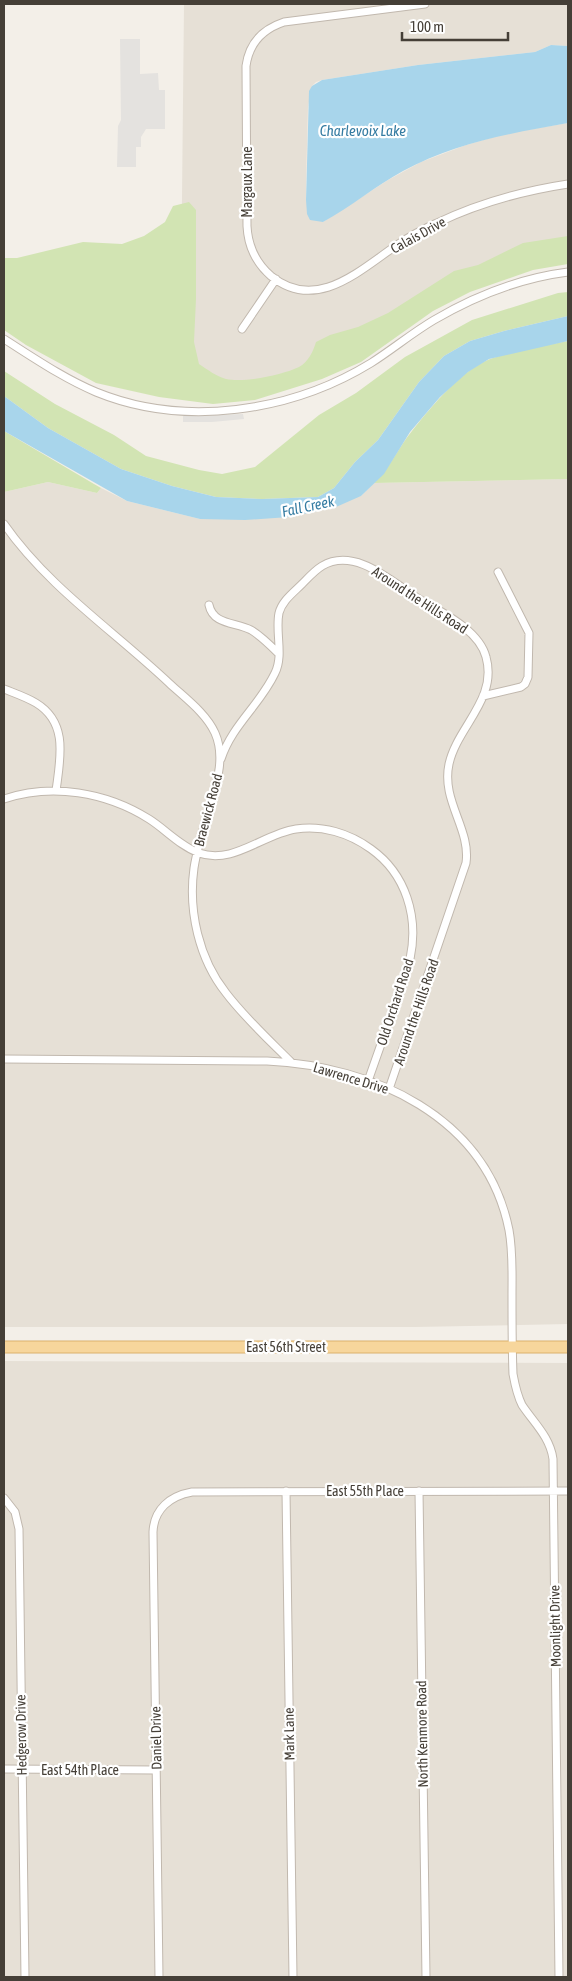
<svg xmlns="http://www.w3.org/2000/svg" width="572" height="1981" viewBox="0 0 572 1981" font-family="'Asap Condensed',sans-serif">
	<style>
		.residential { fill: #e6e0d6 }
		.green { fill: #d2e4b3 }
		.parking { fill: #e4e2df }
		.water { fill: #a8d5eb }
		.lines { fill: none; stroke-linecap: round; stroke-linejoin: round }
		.minor-casing { stroke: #c1b8ae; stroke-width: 9 }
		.primary-casing { stroke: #dcb26d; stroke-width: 13 }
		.minor { stroke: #fff; stroke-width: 7 }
		.primary { stroke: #f7d69c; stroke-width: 11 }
		.labels { text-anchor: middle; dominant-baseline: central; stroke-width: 4.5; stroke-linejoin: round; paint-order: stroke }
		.street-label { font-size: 14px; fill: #453f37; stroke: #fff }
		.water-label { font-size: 15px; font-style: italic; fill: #357ca2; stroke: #fff }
	</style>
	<rect width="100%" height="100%" fill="#f3efe8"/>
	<!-- residential -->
	<path class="residential" d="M 184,4 L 568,4 L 568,46 L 551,45 L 535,52 L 418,65 L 322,80 L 316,82 L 312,86 L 308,107 L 306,183 L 306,200 L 323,222 L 388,180 L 421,162 L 466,145 L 508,133 L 568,123 L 568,256 L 498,270 L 272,385 L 180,391 Z
		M 568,479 L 568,1324 L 415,1327 L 4,1327 L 4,492 L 48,482 L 97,493 L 101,488 L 127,501 L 200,519 L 361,496 L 374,483 Z
		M 4,1361 L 568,1363 L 568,1977 L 4,1977 Z"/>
	<!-- green -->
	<path class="green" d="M 189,202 L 196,210 L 196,299 L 194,342 L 199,364 C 208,370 216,376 226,379 C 245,383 282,375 299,367 C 308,362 313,352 316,342 L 330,335 L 358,327 L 388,313 L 454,271 L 478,265 L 523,243 L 568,236 L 568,264 L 533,270 L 470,292 L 433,311 L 361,362 L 322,379 L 255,400 L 213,404 L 159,397 L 96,383 L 26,345 L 4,330 L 4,258 L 17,258 L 83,242 L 122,244 L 144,236 L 165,222 L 173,206 Z
		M 568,292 L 568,316 L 504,331 L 470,341 L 444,356 L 419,382 L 378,440 L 355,462 L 334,488 L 318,497 L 262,499 L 216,497 L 172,486 L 121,469 L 48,428 L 4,396 L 4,371 L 55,404 L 114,435 L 146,456 L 199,470 L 222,474 L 255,467 L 319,415 L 356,393 L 405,357 L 472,320 L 558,293 Z
		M 568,341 L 568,479 L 374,483 C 390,468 398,448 412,431 C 432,406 460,371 490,359 C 515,350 543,346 568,341 Z
		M 4,431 L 94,484 L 101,488 L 97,493 L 48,482 L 4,492 Z"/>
	<!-- parking -->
	<path class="parking" d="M 120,39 L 140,39 L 140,74 L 158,73 L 159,90 L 165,90 L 165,129 L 146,129 L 141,137 L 141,147 L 136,147 L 136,167 L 117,167 L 118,126 L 121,120 Z
		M 243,414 L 244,419 L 212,422 L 183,422 L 183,416 Z"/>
	<!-- water -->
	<path class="water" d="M 551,45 L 568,46 L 568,123 C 511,133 455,143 403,171 C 375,186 351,207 323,222 L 310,220 L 307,214 L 306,200 L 309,91 L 312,86 L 322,80 L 418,65 L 535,52 Z
		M 568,316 L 568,341 L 489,359 L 468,372 L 440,397 L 410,432 L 384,474 L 361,496 L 336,507 L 289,517 L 245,520 L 200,519 L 127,501 L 4,431 L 4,396 L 48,428 L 121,469 L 172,486 L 216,497 L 262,499 L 318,497 L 334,488 L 355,462 L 378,440 L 419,382 L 444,356 L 470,341 L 504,331 Z"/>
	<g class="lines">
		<defs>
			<path id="minor" d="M 425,4 L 284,22 C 263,29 249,43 246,66 L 247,226 C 248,246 256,263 271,276 C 316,313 360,270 397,245 C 409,237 423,229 437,223 C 479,203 522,191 568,184
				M 242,329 L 276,279
				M 4,339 C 34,358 63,378 96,392 C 184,428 291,412 371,363 C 393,349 412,333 434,320 C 475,296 521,278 568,272
				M 4,524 C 48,587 114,631 169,683 C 185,698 206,713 215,733 C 226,758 216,785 209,810 C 203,829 197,849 194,868 C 188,911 199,959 226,993 C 245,1018 269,1040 291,1062
				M 209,605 C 213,625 236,622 251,630 C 261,636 270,645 278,653
				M 4,689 C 14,693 26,697 36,703 C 69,723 60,759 56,791
				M 483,696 L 521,687 L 525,684 L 528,677 L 529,633 L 498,572
				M 221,759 C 232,725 260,705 275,673 C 284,655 275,632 279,613 C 282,601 293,593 302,584 C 308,578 314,571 322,566 C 354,547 390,580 416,597 C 439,611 479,629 486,657 C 498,699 457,727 449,764 C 441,801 471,829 466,863 L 389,1089
				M 4,799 C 52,783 106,792 149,819 C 165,829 180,846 199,853 C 233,865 263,834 296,829 C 322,825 349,833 371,849 C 406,874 419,917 410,959 C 406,977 399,995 392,1013 C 384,1036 376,1058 368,1081
				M 4,1059 L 267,1061 C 373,1066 486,1116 509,1230 C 513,1252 512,1273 512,1295 C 512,1321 512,1348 513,1374 C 515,1385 517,1395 522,1405 C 534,1423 550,1437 553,1459 L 559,1977
				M 286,1491 L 293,1977
				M 419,1491 L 426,1977
				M 4,1498 L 15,1512 L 19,1529 L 25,1977
				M 4,1769 L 156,1770
				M 159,1977 L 153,1532 C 154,1509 170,1496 192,1492 L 568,1491"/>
			<path id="primary" d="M 4,1347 L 568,1347"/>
		</defs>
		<!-- minor casing -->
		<use href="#minor" class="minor-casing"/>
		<!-- primary casing -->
		<use href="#primary" class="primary-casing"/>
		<!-- minor -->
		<use href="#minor" class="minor"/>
		<!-- primary -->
		<use href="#primary" class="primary"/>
	</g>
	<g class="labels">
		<!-- street labels -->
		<g class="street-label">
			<text transform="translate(247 182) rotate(-90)">Margaux Lane</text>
			<text transform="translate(418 235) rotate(-29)">Calais Drive</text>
			<text transform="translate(420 600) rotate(33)">Around the Hills Road</text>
			<text transform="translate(208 810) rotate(-75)">Braewick Road</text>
			<text transform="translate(395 1002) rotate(-72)">Old Orchard Road</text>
			<text transform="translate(416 1012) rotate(-71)">Around the Hills Road</text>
			<text transform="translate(351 1078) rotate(17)">Lawrence Drive</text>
			<text x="286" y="1347">East 56th Street</text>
			<text x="365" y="1491">East 55th Place</text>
			<text transform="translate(555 1626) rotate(-91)">Moonlight Drive</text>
			<text transform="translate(289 1734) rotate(-91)">Mark Lane</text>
			<text transform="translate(422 1734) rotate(-91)">North Kenmore Road</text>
			<text transform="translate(21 1735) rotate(-91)">Hedgerow Drive</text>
			<text transform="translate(156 1738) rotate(-91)">Daniel Drive</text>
			<text x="80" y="1770">East 54th Place</text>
		</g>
		<!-- water labels -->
		<g class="water-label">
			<text x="363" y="130">Charlevoix Lake</text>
			<text transform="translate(308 506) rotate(-12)">Fall Creek</text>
		</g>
	</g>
	<!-- border -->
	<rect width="572" height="1981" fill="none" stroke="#453f37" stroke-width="10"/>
	<!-- scale -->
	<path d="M402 32v8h106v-8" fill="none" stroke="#453f37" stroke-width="2.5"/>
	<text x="410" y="32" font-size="15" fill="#453f37" stroke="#ffffff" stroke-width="4" paint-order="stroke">100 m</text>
</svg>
